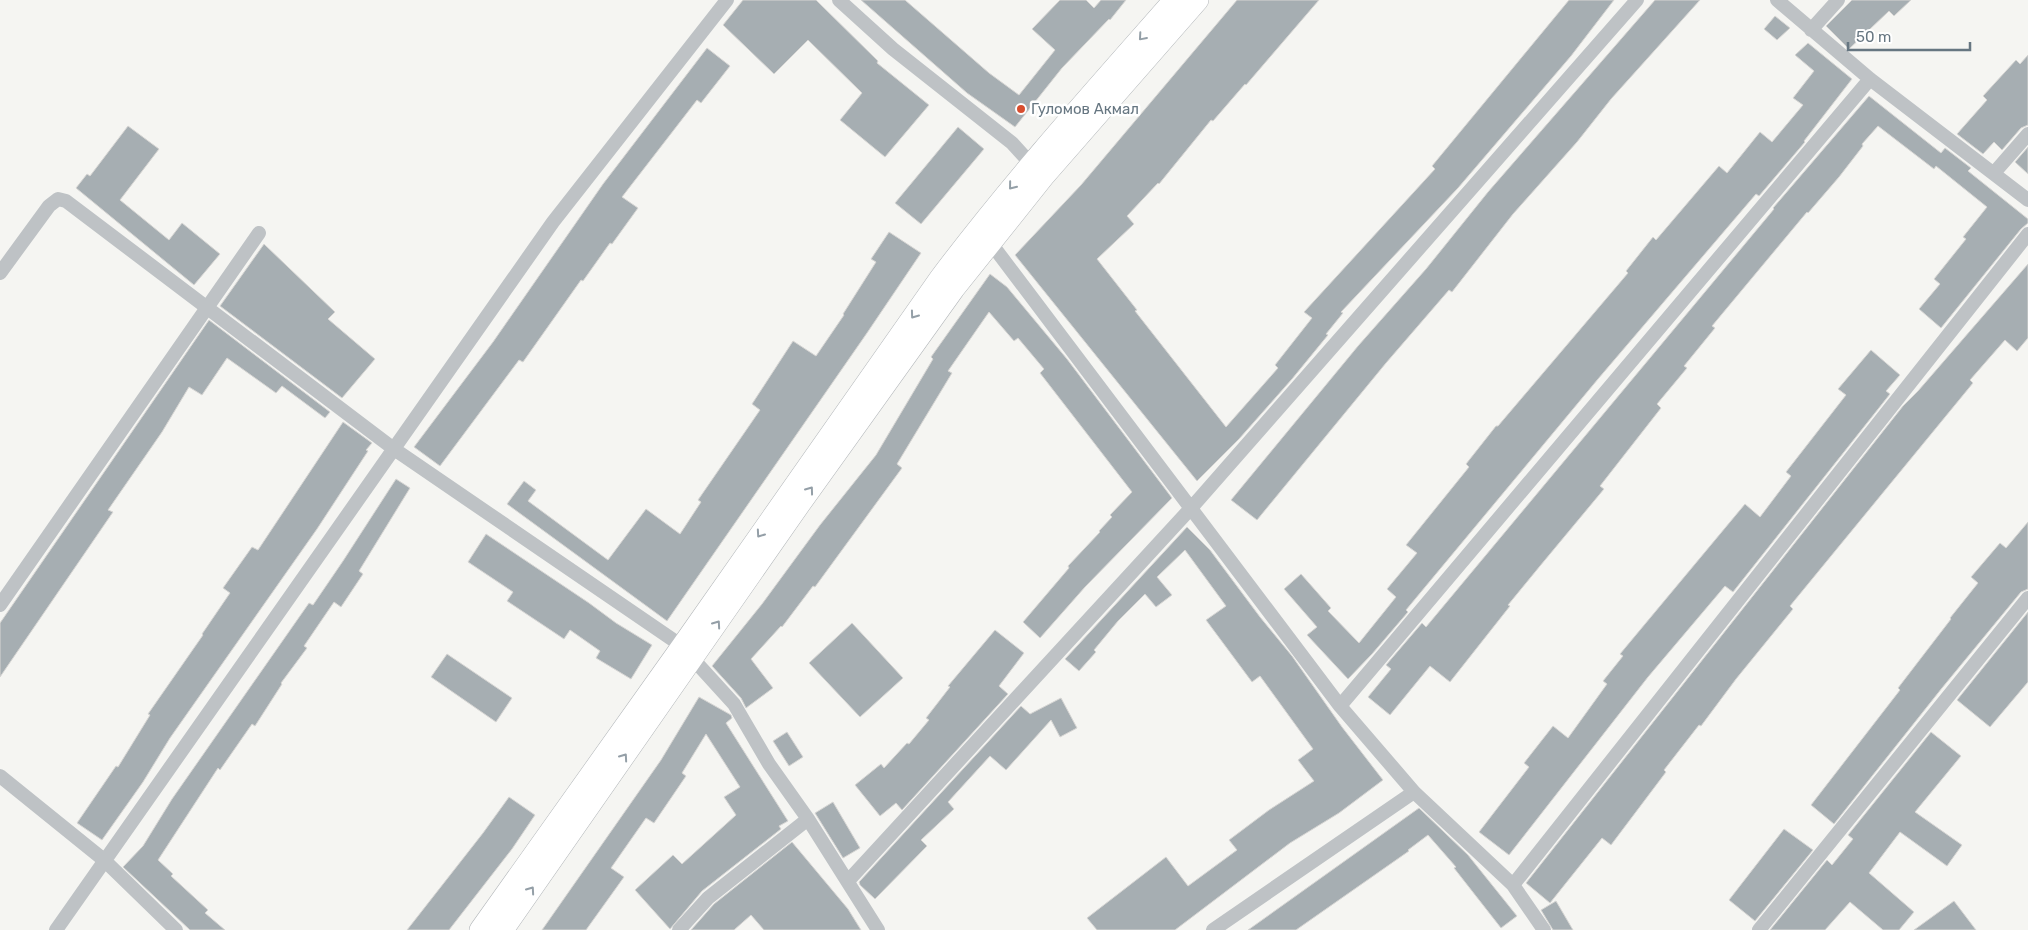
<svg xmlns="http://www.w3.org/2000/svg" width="2028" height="930" viewBox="0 0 2028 930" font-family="Rubik,sans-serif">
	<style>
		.building { fill: #a6aeb2; stroke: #d7d6d4 }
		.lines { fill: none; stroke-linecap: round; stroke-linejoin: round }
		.primary-casing { stroke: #b2b6b9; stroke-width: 22 }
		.street { stroke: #bec2c5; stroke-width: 14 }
		.primary { stroke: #fff; stroke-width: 21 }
		.oneway { stroke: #949fa7 }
		.poi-dot { fill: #d84e2f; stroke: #fff; stroke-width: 2 }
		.labels { text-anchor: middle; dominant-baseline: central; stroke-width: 5; stroke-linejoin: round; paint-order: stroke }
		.poi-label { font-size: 15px; fill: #667681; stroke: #fff; text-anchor: start }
	</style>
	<rect width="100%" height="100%" fill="#f5f5f2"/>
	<!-- building -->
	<path class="building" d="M 743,0 L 816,0 L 878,61 L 877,63 L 929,105 L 885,157 L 840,120 L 862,93 L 808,40 L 774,74 L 723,25 Z
		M 861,0 L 905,0 L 989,73 L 1019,95 L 1055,50 L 1032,29 L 1060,0 L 1086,0 L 1094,8 L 1101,0 L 1126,0 L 1110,20 L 1109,19 L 1062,68 L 1015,127 L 967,93 Z
		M 1237,0 L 1319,0 L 1246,85 L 1245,84 L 1213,121 L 1211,120 L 1159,184 L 1158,183 L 1127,216 L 1134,224 L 1097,259 L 1137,310 L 1135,311 L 1226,427 L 1278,368 L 1275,365 L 1312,318 L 1304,312 L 1435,169 L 1432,166 L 1569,0 L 1614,0 L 1571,56 L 1458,188 L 1341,312 L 1343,313 L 1326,334 L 1328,335 L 1292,379 L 1239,439 L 1197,481 L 1015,255 L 1081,185 Z
		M 1655,0 L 1700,0 L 1611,99 L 1577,142 L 1513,214 L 1452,292 L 1449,290 L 1386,363 L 1257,520 L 1231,500 L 1358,346 L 1426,269 L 1488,192 Z
		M 1852,0 L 1911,0 L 1894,16 L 1889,11 L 1849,49 L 1826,26 Z
		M 1775,16 L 1790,28 L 1777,40 L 1764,29 Z
		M 1808,43 L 1852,79 L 1804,141 L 1805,142 L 1759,196 L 1756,194 L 1598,379 L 1406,610 L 1408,612 L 1372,654 L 1348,679 L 1307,635 L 1317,627 L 1284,589 L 1301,574 L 1331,608 L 1328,611 L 1359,643 L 1396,597 L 1387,589 L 1417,553 L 1406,545 L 1469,467 L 1466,464 L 1496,426 L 1498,426 L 1628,273 L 1626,271 L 1653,237 L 1656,240 L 1719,166 L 1727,173 L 1760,132 L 1772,142 L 1803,105 L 1793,98 L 1814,71 L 1795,55 Z
		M 707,48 L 730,66 L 701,103 L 697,100 L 622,197 L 638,208 L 612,244 L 610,243 L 583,281 L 581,280 L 523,362 L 519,360 L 440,466 L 414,447 L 493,342 L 603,184 Z
		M 2028,55 L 2028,125 L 2021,128 L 2002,150 L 1994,142 L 1983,154 L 1957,134 L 1987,100 L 1983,96 L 2016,60 L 2020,64 Z
		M 1869,96 L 1941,153 L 1945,148 L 1971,168 L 1968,171 L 2028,219 L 2028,223 L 2021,229 L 1941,328 L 1919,309 L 1940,284 L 1934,279 L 1966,239 L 1963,237 L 1987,207 L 1936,166 L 1934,169 L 1878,126 L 1862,144 L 1863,146 L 1839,177 L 1808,213 L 1807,212 L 1712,326 L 1715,328 L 1684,366 L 1687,368 L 1657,404 L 1661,408 L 1600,486 L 1604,489 L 1540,566 L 1508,605 L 1510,606 L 1450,682 L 1430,666 L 1390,715 L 1368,697 L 1391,669 L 1386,665 L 1422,623 L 1426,627 L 1774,209 L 1773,208 Z
		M 128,126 L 159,149 L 120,200 L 169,240 L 182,223 L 220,254 L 194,285 L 76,188 L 87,174 L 90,176 Z
		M 958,127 L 984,149 L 921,224 L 895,203 Z
		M 2028,147 L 2028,174 L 2015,162 Z
		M 889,232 L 921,253 L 867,333 L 667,621 L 507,504 L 524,481 L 536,490 L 528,501 L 608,560 L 646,509 L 680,534 L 701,502 L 698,500 L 760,410 L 752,404 L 793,341 L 816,356 L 844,315 L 843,314 L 876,262 L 871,259 Z
		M 264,244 L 335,312 L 328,319 L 375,359 L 342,398 L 220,306 Z
		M 2028,264 L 2028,338 L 2017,351 L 2005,340 L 1970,380 L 1973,383 L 1790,606 L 1793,609 L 1736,679 L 1701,726 L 1699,725 L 1664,770 L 1666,772 L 1611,845 L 1602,838 L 1550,903 L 1526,883 L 1903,406 L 1918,391 Z
		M 990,274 L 1007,287 L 1067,359 L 1172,498 L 1085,587 L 1040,638 L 1023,622 L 1069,568 L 1068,566 L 1100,532 L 1099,531 L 1112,517 L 1110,515 L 1132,492 L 1040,373 L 1044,369 L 1018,338 L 1014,341 L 989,312 L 948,371 L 952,373 L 897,464 L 902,468 L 815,587 L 813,586 L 782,627 L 781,626 L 751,659 L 773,688 L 746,708 L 741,698 L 712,666 L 762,604 L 820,525 L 876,455 L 933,359 L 931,357 Z
		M 209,320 L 330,412 L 325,418 L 282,386 L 276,393 L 227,358 L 202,395 L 189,387 L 162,432 L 108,510 L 113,512 L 0,677 L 0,623 Z
		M 1871,350 L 1900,375 L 1886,391 L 1890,394 L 1733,592 L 1725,586 L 1648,677 L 1509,855 L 1479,832 L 1529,767 L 1524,763 L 1553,726 L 1568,738 L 1607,684 L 1603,681 L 1623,656 L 1620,654 L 1745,504 L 1760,517 L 1791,476 L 1786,472 L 1846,395 L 1838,389 Z
		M 343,422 L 372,443 L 366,450 L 368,451 L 317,529 L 170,738 L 143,782 L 102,840 L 77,823 L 116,766 L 118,767 L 150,715 L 148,714 L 203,635 L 202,634 L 230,593 L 223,588 L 252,547 L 258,550 Z
		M 396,479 L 410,488 L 359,571 L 363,574 L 341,607 L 334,602 L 304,646 L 307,648 L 281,683 L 282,684 L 255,726 L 252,724 L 220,770 L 218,768 L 158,860 L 173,874 L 171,876 L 208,910 L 205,913 L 225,930 L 190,930 L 123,867 L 143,846 L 172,799 L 309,603 L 313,605 L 343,561 Z
		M 2028,522 L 2028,589 L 2021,592 L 1942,688 L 1834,824 L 1811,805 L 1900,690 L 1898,688 L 1951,619 L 1950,618 L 1978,583 L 1971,577 L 2000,543 L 2006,548 Z
		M 1187,527 L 1210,550 L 1260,617 L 1292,656 L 1342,727 L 1383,780 L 1339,813 L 1290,843 L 1175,930 L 1097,930 L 1087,918 L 1166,857 L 1188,886 L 1237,850 L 1229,840 L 1269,810 L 1314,781 L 1298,760 L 1313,749 L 1260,676 L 1252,682 L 1206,620 L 1226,606 L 1185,550 L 1157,577 L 1172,595 L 1156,607 L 1145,594 L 1118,621 L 1094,650 L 1096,652 L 1079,671 L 1065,659 Z
		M 486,534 L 589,603 L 616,623 L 652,645 L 631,679 L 596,658 L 600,651 L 570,630 L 564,639 L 507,601 L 513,592 L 468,562 Z
		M 2028,612 L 2028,682 L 1990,727 L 1957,700 Z
		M 852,623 L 903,678 L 860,717 L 809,663 Z
		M 995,630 L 1024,653 L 999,686 L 1008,694 L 902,810 L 896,803 L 880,816 L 855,785 L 881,764 L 884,768 L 907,743 L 909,744 L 929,720 L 926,718 L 950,687 L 948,686 Z
		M 447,654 L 512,698 L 496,722 L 431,677 Z
		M 699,697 L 731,715 L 732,718 L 726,723 L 788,821 L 779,826 L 781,829 L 702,891 L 670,929 L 635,890 L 673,855 L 682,864 L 736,815 L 724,797 L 740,787 L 706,734 L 682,773 L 686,776 L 654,823 L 646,818 L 611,868 L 624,877 L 586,930 L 542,930 L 661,760 Z
		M 1061,698 L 1077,728 L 1060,737 L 1051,720 L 1006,770 L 990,756 L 948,802 L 954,809 L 921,840 L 927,846 L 875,899 L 860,885 L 859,882 L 1021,706 L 1030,714 Z
		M 787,732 L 803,757 L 789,766 L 773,741 Z
		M 1931,732 L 1961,756 L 1915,812 L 1962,845 L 1947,866 L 1900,832 L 1869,873 L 1914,912 L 1899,930 L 1883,930 L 1850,902 L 1825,930 L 1770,930 L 1827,860 L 1832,865 L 1853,839 L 1848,835 Z
		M 509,797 L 535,815 L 512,849 L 449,930 L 407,930 L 483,833 Z
		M 833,802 L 860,848 L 843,858 L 815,813 Z
		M 1419,808 L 1468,855 L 1517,916 L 1501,928 L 1454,868 L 1456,867 L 1428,835 L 1408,850 L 1409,851 L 1296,930 L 1248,930 Z
		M 1784,829 L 1813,850 L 1755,921 L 1729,900 Z
		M 792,842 L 848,909 L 861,930 L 764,930 L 751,915 L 734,930 L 691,930 L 714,904 Z
		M 1556,901 L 1573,930 L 1553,930 L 1541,910 Z
		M 1954,901 L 1976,930 L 1914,930 Z"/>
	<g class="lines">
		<defs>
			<path id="primary" d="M 480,930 L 682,646 L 940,278 C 1013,181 1094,91 1174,0
				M 503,930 L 800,504 L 954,289 L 1045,175 L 1198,0"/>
		</defs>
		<!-- primary casing -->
		<use href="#primary" class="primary-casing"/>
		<!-- street -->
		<path class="street" d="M 839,0 L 893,49 L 1012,143 L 1031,164
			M 1777,0 L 1870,79 L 2028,200
			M 1811,30 L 1838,0
			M 1994,173 L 2028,134
			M 990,242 L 1340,706 L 1414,792 L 1513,885 L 1544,930
			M 0,273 L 49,206 L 58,199 L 66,201 L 394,449 L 682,646
			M 0,605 L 259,233
			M 693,659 L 734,704 L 769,764 L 808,819 L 878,930
			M 1340,706 L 1870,79
			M 0,776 L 104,860 L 176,930
			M 848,881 L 1192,507 L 1637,0
			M 1513,885 L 2028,234
			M 56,930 L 553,222 L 727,0
			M 679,930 L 708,898 L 808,819
			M 1213,930 L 1414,792
			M 1759,930 L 2028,598"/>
		<!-- primary -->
		<use href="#primary" class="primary"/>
	</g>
	<!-- one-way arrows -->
	<defs><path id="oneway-chevron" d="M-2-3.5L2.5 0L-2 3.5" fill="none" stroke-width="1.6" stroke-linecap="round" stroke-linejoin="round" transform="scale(1.25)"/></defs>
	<g class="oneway">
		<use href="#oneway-chevron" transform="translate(1142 37) rotate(131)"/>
		<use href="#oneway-chevron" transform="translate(1012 186) rotate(129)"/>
		<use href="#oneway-chevron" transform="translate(914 315) rotate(126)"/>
		<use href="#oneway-chevron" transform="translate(810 490) rotate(-54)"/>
		<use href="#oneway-chevron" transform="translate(760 534) rotate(125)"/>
		<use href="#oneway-chevron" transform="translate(717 624) rotate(-55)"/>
		<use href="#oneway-chevron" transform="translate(624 757) rotate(-55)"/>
		<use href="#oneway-chevron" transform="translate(531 890) rotate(-55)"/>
	</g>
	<!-- markers -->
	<circle class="poi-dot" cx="1021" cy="109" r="5"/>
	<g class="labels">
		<!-- poi labels -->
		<g class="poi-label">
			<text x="1031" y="109">Гуломов Акмал</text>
		</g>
	</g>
	<!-- scale -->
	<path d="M1848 42v8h122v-8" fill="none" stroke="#667681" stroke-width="2.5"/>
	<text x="1856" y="42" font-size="15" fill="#667681" stroke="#ffffff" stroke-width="4" paint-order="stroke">50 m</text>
</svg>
